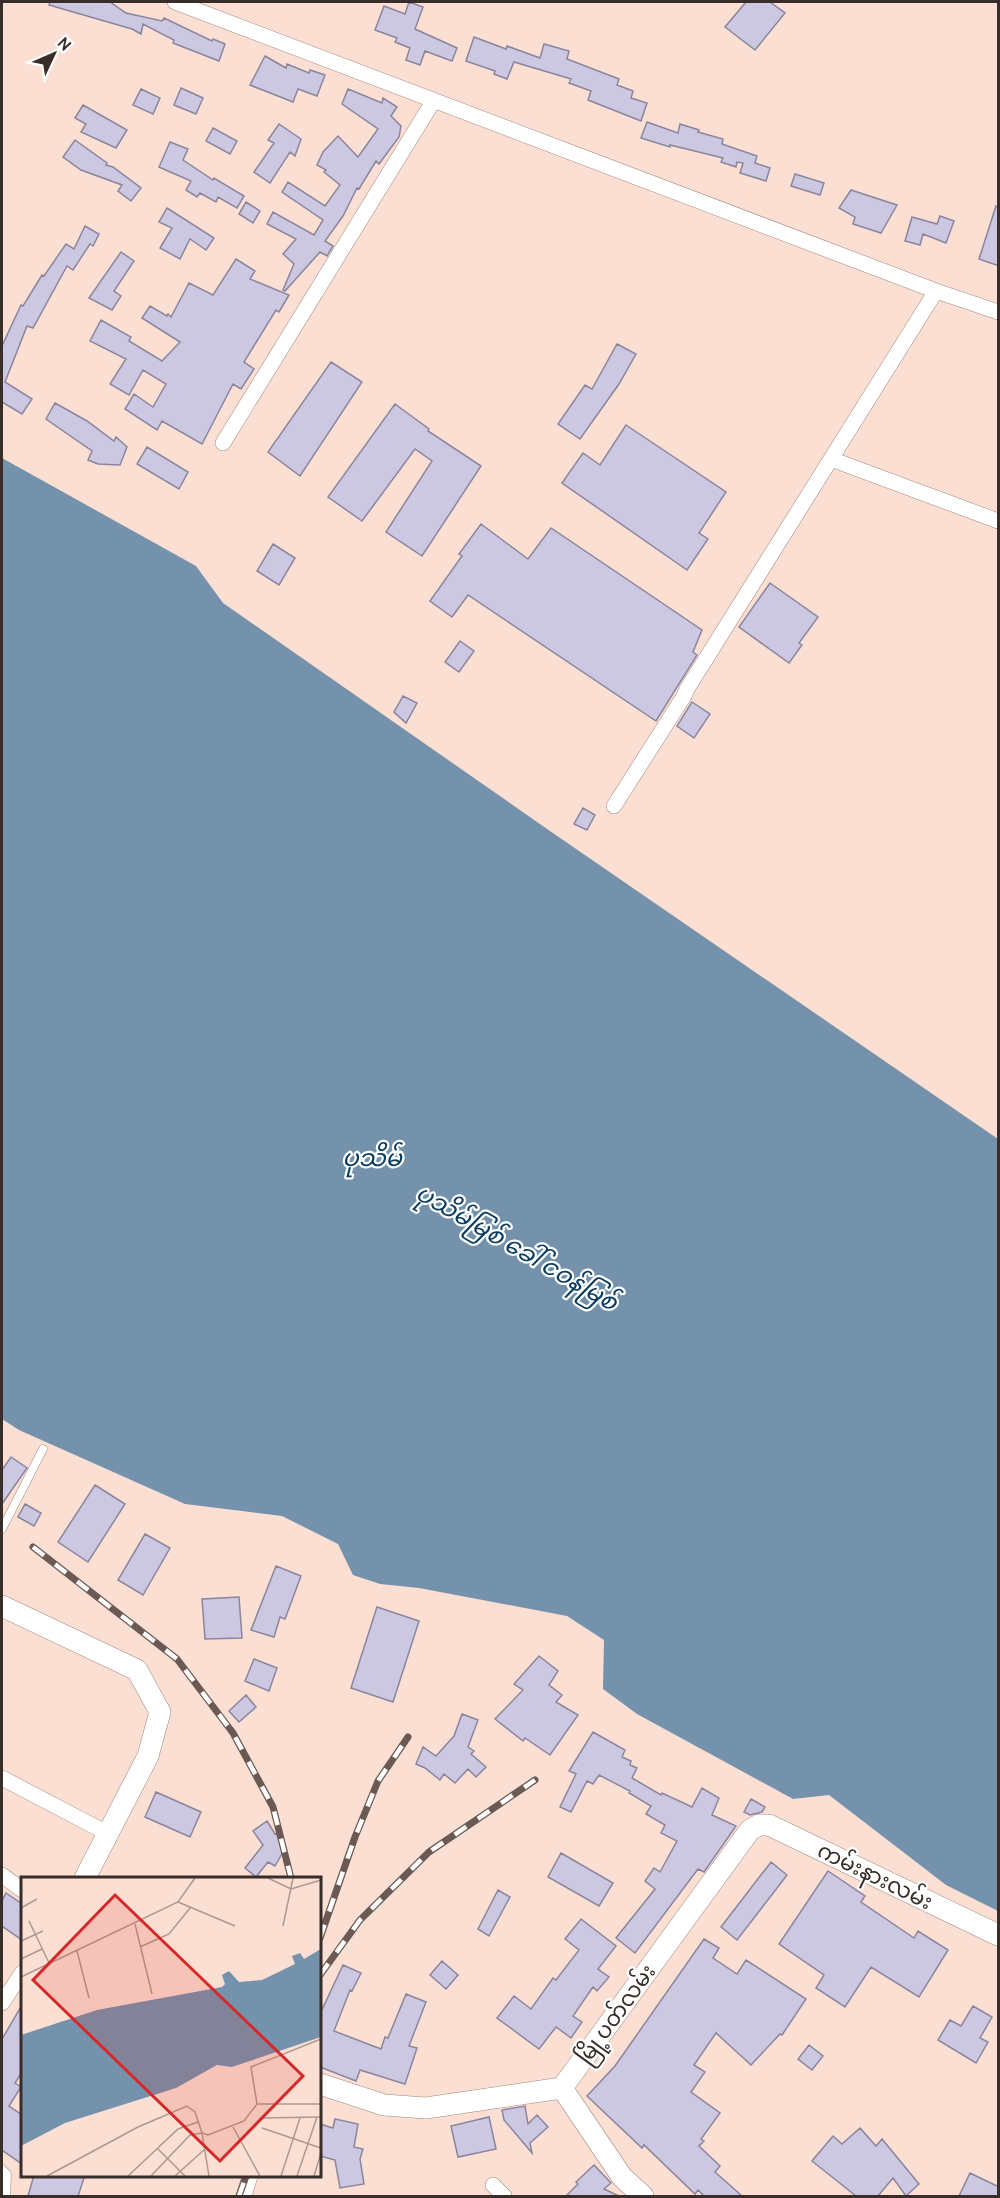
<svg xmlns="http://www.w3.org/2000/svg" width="1000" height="2198" viewBox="0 0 1000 2198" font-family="Cabin,'Noto Sans Myanmar',sans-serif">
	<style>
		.water { fill: #7592ad }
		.building { fill: #cdc8e2; stroke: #8a859d; stroke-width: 1.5 }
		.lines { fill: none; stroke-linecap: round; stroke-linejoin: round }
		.lane-casing { stroke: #a1877c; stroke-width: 9 }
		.street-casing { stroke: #a1877c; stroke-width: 16 }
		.secondary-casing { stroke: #a1877c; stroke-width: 22 }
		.lane { stroke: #fff; stroke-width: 8 }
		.street { stroke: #fff; stroke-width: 15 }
		.secondary { stroke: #fff; stroke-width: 21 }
		.rail-casing { stroke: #6a5a53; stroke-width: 7 }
		.rail { stroke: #fff; stroke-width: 4.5; stroke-dasharray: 14; stroke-linecap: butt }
		.labels { text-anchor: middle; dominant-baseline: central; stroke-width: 4.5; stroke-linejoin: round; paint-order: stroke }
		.street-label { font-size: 22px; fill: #382d28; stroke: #fff }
		.water-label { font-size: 24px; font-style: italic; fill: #083b60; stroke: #fff }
		.inset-road { fill: none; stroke: #ae988f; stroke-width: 1.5 }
		.view { fill: #d62828; fill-opacity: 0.15; stroke: #d62828; stroke-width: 3 }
		.inset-edge { fill: none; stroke: #382d28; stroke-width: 3 }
	</style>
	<rect width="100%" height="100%" fill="#fcdfd3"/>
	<!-- water -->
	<path class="water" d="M 2,458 L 196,566 L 223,603 L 550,831 L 998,1139 L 998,1911 L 946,1885 L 829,1795 L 793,1799 L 637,1714 L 603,1689 L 604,1640 L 567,1616 L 419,1588 L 380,1584 L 353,1575 L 338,1544 L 282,1516 L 185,1504 L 19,1430 L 2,1419 Z"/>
	<!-- building -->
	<path class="building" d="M 50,2 L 110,2 L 126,13 L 162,21 L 164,18 L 212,41 L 213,39 L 225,44 L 219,61 L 173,43 L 174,40 L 143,24 L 141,34 L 132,29 L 49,5 Z
		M 409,2 L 423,7 L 415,29 L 457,48 L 452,61 L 425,51 L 420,65 L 406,60 L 410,48 L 395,42 L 397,38 L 375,30 L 384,6 L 405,14 Z
		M 746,2 L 770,2 L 785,13 L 755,50 L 725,27 Z
		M 474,37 L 506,49 L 507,46 L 540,58 L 544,44 L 569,51 L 567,59 L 619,79 L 617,85 L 633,91 L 631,98 L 647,103 L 641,121 L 588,100 L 591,91 L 569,83 L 571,79 L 514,62 L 507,79 L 494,74 L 495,71 L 466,61 Z
		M 265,56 L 286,68 L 287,64 L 309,73 L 310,70 L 325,75 L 317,96 L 298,89 L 293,102 L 250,85 Z
		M 181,88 L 203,98 L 196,114 L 174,105 Z
		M 141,89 L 160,98 L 153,114 L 133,105 Z
		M 348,89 L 382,103 L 383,98 L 397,107 L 391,116 L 401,126 L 399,137 L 379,164 L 376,161 L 359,189 L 357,188 L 343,216 L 325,241 L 333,246 L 327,256 L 320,252 L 285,291 L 283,290 L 294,264 L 283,254 L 296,239 L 267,224 L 273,212 L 314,235 L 323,220 L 282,192 L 288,182 L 325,206 L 340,185 L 324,172 L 326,170 L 317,165 L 323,152 L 338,136 L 358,157 L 378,129 L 342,104 Z
		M 83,105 L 127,130 L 116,148 L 81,132 L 86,124 L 75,118 Z
		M 647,122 L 678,133 L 680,124 L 699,130 L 698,132 L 723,139 L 722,144 L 757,156 L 755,163 L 770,168 L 766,181 L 740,173 L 743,163 L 737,162 L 736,167 L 721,162 L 723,158 L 670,145 L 670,147 L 641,138 Z
		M 279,124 L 301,139 L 295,156 L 290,152 L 270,183 L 254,172 L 274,143 L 268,140 Z
		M 213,128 L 237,141 L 230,154 L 206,141 Z
		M 75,140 L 107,163 L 106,165 L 113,167 L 141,188 L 131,201 L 118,191 L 122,185 L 81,170 L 63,157 Z
		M 170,142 L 188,149 L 183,160 L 213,180 L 214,178 L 244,196 L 237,208 L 218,197 L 216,202 L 200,193 L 197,197 L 186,190 L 191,181 L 159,167 Z
		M 795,174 L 824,183 L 820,195 L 791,186 Z
		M 851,190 L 897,205 L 881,233 L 853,224 L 855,217 L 839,208 Z
		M 246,202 L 260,211 L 253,223 L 239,214 Z
		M 996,206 L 999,207 L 999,266 L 979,259 Z
		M 167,208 L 214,238 L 206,250 L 190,239 L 180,259 L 160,248 L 172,228 L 159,222 Z
		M 940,216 L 954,221 L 946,243 L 923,234 L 920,245 L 905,241 L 912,217 L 937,224 Z
		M 85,226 L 99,234 L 93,246 L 90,244 L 73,270 L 67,266 L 33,328 L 27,326 L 5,382 L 32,399 L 22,414 L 2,402 L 2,346 L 21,305 L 23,306 L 42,275 L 44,276 L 66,244 L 74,249 Z
		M 121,252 L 134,261 L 114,291 L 121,296 L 112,310 L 89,298 Z
		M 236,259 L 255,271 L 250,279 L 289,295 L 279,312 L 276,310 L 244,362 L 254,369 L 241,389 L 233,384 L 202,444 L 162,421 L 157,430 L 125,409 L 134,394 L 153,407 L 166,384 L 143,370 L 129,395 L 110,384 L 126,359 L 90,341 L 101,320 L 131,337 L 129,341 L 162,361 L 180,342 L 142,318 L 150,306 L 167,316 L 168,314 L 171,317 L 189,283 L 213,295 Z
		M 617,344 L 636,354 L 619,384 L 580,439 L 558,424 L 585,385 L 592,389 Z
		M 331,362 L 362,382 L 300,476 L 268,452 Z
		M 55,403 L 87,421 L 114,441 L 116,437 L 127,447 L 120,465 L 98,464 L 88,460 L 92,451 L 46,419 Z
		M 395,404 L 429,429 L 428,431 L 481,466 L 422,556 L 386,532 L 432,461 L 415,449 L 362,521 L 328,497 Z
		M 626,425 L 726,492 L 699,533 L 708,539 L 687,570 L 562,483 L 583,453 L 600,465 Z
		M 147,447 L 188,472 L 179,489 L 137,464 Z
		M 481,524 L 528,559 L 551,528 L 702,630 L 693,652 L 697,655 L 656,721 L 468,595 L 452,617 L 430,601 L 462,556 L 459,554 Z
		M 273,544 L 295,558 L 279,585 L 257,571 Z
		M 770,583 L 818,617 L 799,643 L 802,645 L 789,663 L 739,627 Z
		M 460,641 L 474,651 L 459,672 L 445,662 Z
		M 403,696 L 417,703 L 406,723 L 394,712 Z
		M 692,702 L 710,714 L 694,738 L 677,726 Z
		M 583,808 L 595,815 L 587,830 L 574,824 Z
		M 11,1457 L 27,1468 L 2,1504 L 2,1470 Z
		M 95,1485 L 125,1504 L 88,1562 L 58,1542 Z
		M 25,1504 L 41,1513 L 34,1526 L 18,1517 Z
		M 145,1534 L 170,1548 L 143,1595 L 118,1580 Z
		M 276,1566 L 301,1576 L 285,1619 L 280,1617 L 274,1637 L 251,1630 Z
		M 239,1597 L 242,1638 L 205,1639 L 202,1599 Z
		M 377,1607 L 419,1621 L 393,1702 L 351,1688 Z
		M 539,1656 L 558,1671 L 549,1685 L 562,1695 L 556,1702 L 578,1715 L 550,1755 L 525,1738 L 523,1741 L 495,1719 L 523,1690 L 514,1684 Z
		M 254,1659 L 277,1668 L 269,1691 L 245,1681 Z
		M 246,1695 L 256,1707 L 239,1722 L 229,1711 Z
		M 462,1714 L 478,1720 L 468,1747 L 474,1751 L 471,1754 L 486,1767 L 476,1777 L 468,1769 L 455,1783 L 444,1774 L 440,1780 L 425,1768 L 416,1764 L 423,1747 L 436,1756 L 454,1736 Z
		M 593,1732 L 625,1750 L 622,1757 L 631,1761 L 630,1765 L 637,1768 L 632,1778 L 661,1795 L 662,1793 L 692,1807 L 702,1788 L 719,1798 L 712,1815 L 736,1826 L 704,1872 L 698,1869 L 635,1953 L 616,1938 L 655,1889 L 645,1881 L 654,1868 L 660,1872 L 677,1841 L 661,1833 L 665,1825 L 646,1814 L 651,1806 L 629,1793 L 630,1791 L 599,1775 L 593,1784 L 587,1781 L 571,1812 L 560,1807 L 576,1774 L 569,1771 Z
		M 156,1792 L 201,1812 L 190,1837 L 145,1817 Z
		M 751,1799 L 765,1807 L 762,1812 L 750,1815 L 744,1812 Z
		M 267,1821 L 275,1834 L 277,1833 L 283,1852 L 275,1866 L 268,1862 L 256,1877 L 245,1868 L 263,1845 L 253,1831 Z
		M 561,1853 L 613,1883 L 599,1906 L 548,1877 Z
		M 771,1862 L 787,1875 L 737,1940 L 721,1927 Z
		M 828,1871 L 865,1896 L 861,1902 L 914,1938 L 918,1931 L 948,1950 L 919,1997 L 871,1967 L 845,2007 L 816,1988 L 824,1975 L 779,1944 Z
		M 498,1890 L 510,1897 L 489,1936 L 478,1929 Z
		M 6,1893 L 22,1904 L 22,1940 L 2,1926 L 2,1901 Z
		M 581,1919 L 616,1946 L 598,1969 L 609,1977 L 597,1991 L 593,1987 L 573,2016 L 582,2022 L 571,2038 L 556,2027 L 539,2049 L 497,2018 L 514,1996 L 531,2009 L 553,1978 L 556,1980 L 579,1950 L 565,1939 Z
		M 704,1939 L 719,1948 L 713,1958 L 737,1974 L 746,1960 L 806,1999 L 782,2035 L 780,2034 L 751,2065 L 716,2033 L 694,2065 L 705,2072 L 691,2092 L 720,2113 L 701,2139 L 704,2141 L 699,2146 L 720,2166 L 715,2172 L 742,2196 L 704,2196 L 698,2190 L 695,2194 L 644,2145 L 642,2148 L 587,2096 L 615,2066 Z
		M 442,1961 L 458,1975 L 446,1989 L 430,1975 Z
		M 343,1965 L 361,1973 L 352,1991 L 350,1990 L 334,2031 L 381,2049 L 385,2037 L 388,2038 L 406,1994 L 426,2002 L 409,2046 L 417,2048 L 405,2084 L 360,2070 L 356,2081 L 320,2067 L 320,2014 Z
		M 22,2005 L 22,2072 L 15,2083 L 21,2087 L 9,2106 L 22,2115 L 22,2164 L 2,2150 L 2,2039 Z
		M 973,2006 L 992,2017 L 980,2038 L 988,2042 L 976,2063 L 938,2040 L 950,2020 L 961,2026 Z
		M 809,2045 L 823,2056 L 812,2070 L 798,2059 Z
		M 525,2106 L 528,2124 L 537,2115 L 548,2127 L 530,2143 L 532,2153 L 504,2120 L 502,2110 Z
		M 489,2117 L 496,2149 L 458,2157 L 451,2126 Z
		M 335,2119 L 358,2124 L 354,2147 L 363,2149 L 360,2159 L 364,2184 L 340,2188 L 335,2160 L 320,2156 L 320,2124 L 333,2128 Z
		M 860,2128 L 876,2146 L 882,2139 L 919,2184 L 906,2196 L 893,2178 L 878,2196 L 856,2196 L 812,2161 L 833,2136 L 842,2144 Z
		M 594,2165 L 611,2183 L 604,2189 L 619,2196 L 566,2196 L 578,2184 L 576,2182 Z
		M 970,2173 L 999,2187 L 999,2196 L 959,2196 Z
		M 34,2175 L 85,2175 L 78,2196 L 28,2196 Z"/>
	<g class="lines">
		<defs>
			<path id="lane" d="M 2,1529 L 43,1449
				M 2,2169 L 7,2174 L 6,2196"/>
			<path id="street" d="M 175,2 L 936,291 L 998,312
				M 223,443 L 434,100
				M 831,459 L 998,521
				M 614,806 L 684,696 L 687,689 L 936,291
				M 2,1778 L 107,1833
				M 2,1875 L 22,1890
				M 2,2003 L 22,1973
				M 493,2185 L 504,2196
				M 244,2196 L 250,2176"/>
			<path id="secondary" d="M 2,1606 L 137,1670 L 160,1712 L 148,1756 L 85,1878
				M 320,2084 L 384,2105 L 426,2108 L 562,2088
				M 643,2196 L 622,2177 L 562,2088 L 750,1830 L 759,1825 L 769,1825 L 998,1935"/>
		</defs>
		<!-- lane casing -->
		<use href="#lane" class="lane-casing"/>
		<!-- street casing -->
		<use href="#street" class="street-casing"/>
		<!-- secondary casing -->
		<use href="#secondary" class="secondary-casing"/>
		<!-- lane -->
		<use href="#lane" class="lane"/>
		<!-- street -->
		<use href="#street" class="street"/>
		<!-- secondary -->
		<use href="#secondary" class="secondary"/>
		<defs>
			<path id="rail" d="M 33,1547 L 177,1659 L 233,1733 L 273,1807 L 291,1878
				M 320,1938 L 355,1837 L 378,1781 L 408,1737
				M 320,1975 L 360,1920 L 429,1852 L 535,1780
				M 239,2196 L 246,2176"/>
		</defs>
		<!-- rail casing -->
		<use href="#rail" class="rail-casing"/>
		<!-- rail -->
		<use href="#rail" class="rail"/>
	</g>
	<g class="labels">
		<!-- street labels -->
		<g class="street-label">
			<text transform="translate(875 1876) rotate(26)">ကမ်းနားလမ်း</text>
			<text transform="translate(616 2014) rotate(-54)">မြို့ပတ်လမ်း</text>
		</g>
		<!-- water labels -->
		<g class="water-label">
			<text x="372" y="1157">ပုသိမ်</text>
			<text transform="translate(517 1247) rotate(30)">ပုသိမ်မြစ် ခေါ် ငဝန်မြစ်</text>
		</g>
	</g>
	<!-- overview -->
	<g transform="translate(21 1877)">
		<rect width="300" height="300" fill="#fcdfd3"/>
		<path d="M 300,72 L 300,160 L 211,190 L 196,188 L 155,211 L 44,246 L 0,269 L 0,158 L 76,133 L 201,110 L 204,107 L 201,98 L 208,94 L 218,105 L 241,103 L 274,87 L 271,79 L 279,76 L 283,82 Z" fill="#7592ad"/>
		<path class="inset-road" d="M 247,1 L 270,12 L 300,3M 157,25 L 214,49M 0,31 L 16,22M 8,44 L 29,88M 114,47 L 131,117M 262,49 L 272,1M 0,64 L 22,54M 119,70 L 148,57 L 169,31M 56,74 L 68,121M 0,82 L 21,72M 0,100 L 157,25 L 174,1M 300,162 L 230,190 L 236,227 L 300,227M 239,241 L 300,240M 212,250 L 239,299M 241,251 L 300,271M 136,271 L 164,299M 26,299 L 117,250 L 166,229 L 174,235 L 181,256 L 187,258 L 223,244 L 236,227M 107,299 L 157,252 L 177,245M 130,299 L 169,258 L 181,256 L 188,299M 154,299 L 184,272M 260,299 L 279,241M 276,299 L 296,240M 293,299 L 300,276"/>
		<path class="view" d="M 94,18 L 282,199 L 199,284 L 12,103 Z"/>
		<rect width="300" height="300" class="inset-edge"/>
	</g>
	<!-- border -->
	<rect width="1000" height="2198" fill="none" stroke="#382d28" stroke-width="6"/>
	<!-- north arrow -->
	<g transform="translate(54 54) rotate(46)" stroke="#ffffff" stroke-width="4.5" paint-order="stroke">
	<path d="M0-4.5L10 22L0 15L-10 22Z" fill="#382d28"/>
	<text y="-9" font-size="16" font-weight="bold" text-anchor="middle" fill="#382d28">N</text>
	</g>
</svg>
